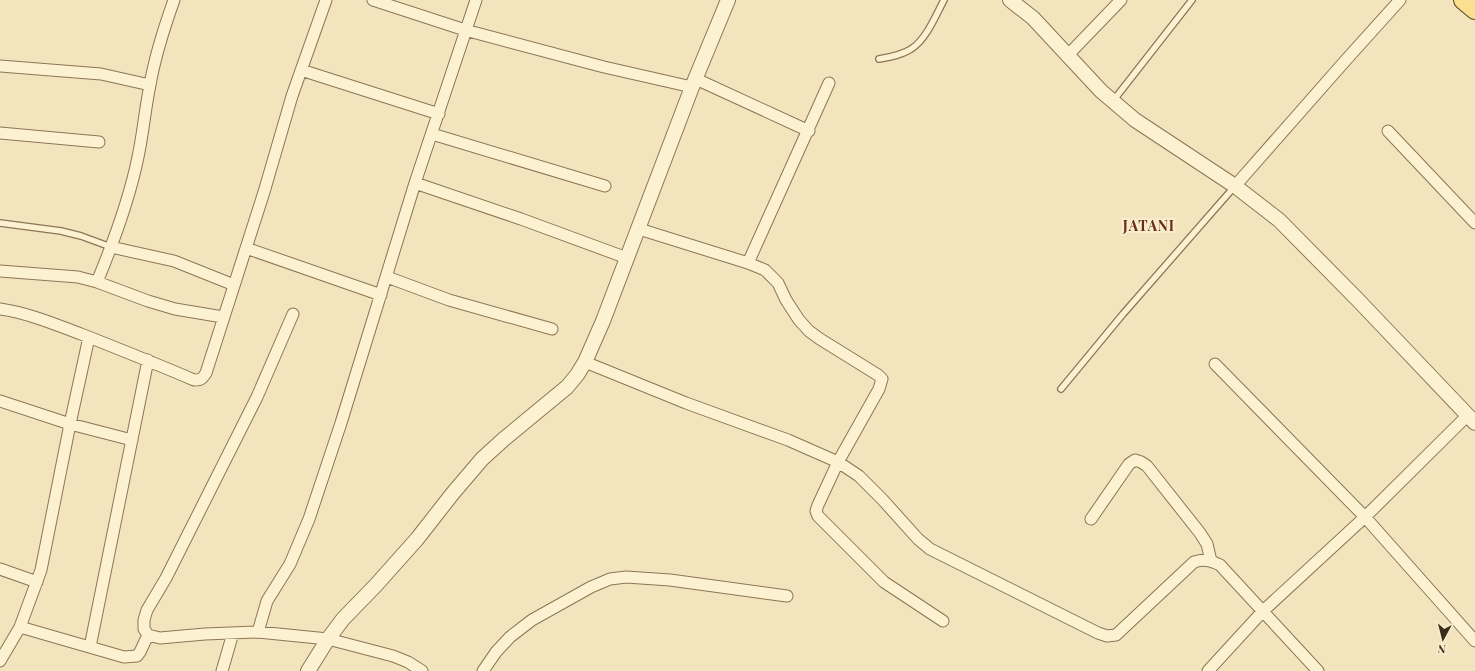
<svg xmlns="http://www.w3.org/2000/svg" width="1475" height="671" viewBox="0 0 1475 671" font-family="'Playfair Display',serif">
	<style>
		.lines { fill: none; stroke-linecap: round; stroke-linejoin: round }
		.service-casing { stroke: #8c7555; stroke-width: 8 }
		.minor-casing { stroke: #8c7555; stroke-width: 13 }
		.tertiary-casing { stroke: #8c7555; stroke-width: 16 }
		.primary-casing { stroke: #59422a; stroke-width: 20 }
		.service { stroke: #fcf2d2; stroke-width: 5.5 }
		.minor { stroke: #fcf2d2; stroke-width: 11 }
		.tertiary { stroke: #fcf2d2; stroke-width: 14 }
		.primary { stroke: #fadf91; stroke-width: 18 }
		.labels { text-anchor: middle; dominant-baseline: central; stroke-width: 4; stroke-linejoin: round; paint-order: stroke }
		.district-label { font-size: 14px; font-weight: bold; letter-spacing: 1px; fill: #6b2c16; stroke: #f9efce }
	</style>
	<rect width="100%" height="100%" fill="#f2e5be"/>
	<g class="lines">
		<defs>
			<path id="service" d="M 879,59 C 890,57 902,55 911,49 C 926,40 936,15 944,0
				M 1113,101 L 1192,0
				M 0,223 L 61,231 L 81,236 L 111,247
				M 1061,389 L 1123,314 L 1235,186"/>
			<path id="minor" d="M 373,0 L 465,30 L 604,67 L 692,87
				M 1067,56 L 1121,0
				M 0,66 L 101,74 L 150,85
				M 301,70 L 439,114
				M 696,79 L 809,131
				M 1388,131 L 1475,223
				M 0,133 L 99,142
				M 432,134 L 605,186
				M 415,183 L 521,219 L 627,258
				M 1235,186 L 1345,61 L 1400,0
				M 639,229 L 748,263 L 765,270 L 778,283 L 786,300 L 799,320 L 809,331 L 820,339 L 878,375 L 882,379 L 879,389 L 838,462 L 818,505 L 816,511 L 818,516 L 884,582 L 943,621
				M 111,247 L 174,261 L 234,285
				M 246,248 L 381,295
				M 748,263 L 829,83
				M 0,271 L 78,277 L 97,282 L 148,301 L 175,309 L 223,317
				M 387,277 L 449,300 L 552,329
				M 97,282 C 114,241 129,201 138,157 C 143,134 145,109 150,85 C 155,56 164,28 174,0
				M 0,309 C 28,313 54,324 81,334 C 119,349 157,364 194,380 C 201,380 202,379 206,373 L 264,192 L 292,96 L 326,0
				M 293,314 L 257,397 L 166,578 L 147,610 L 144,620 L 144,629 L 148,635 L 160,638 L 205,634 L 258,632 L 328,639 L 393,656 L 408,662 L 422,671
				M 585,362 L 686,403 L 788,440 L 838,462 L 859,476 L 882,499 L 918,539 L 930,549 L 1098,633 L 1107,636 L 1116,635 L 1194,562 C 1204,559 1210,560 1220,565 L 1318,671
				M 1215,364 L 1365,517 L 1475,641
				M 0,401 L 70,424 L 132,440
				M 1091,519 L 1129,464 L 1135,460 L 1141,462 L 1147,466 L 1200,533 L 1207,544 L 1211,561
				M 0,569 L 37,582
				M 20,627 L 124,657 L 137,656 L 140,652 L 148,635
				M 258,632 L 267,601 L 290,564 L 309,519 L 341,423 L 415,183 L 476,0
				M 90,647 L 148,360
				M 0,661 L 20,627 L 41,570 L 70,424 L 89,337
				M 222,671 L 233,633
				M 483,671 L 496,652 L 510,637 L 532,620 L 591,587 L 610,579 L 626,577 L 670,580 L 787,596
				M 1208,671 L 1263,611 L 1365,517 L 1468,415"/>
			<path id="tertiary" d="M 1010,0 L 1033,18 L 1101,91 L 1135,120 L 1235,186 L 1279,220 L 1358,300 L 1475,423
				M 308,671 L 328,639 L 343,619 L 376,585 L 417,539 L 453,493 L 482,459 L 504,439 L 567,387 L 577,375 L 585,362 L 603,321 L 692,87 L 728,0"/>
			<path id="primary" d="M 1463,0 L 1475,10"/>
		</defs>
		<!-- service casing -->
		<use href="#service" class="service-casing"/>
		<!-- minor casing -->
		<use href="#minor" class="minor-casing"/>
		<!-- tertiary casing -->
		<use href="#tertiary" class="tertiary-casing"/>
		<!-- primary casing -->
		<use href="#primary" class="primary-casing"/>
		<!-- service -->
		<use href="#service" class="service"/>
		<!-- minor -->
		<use href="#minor" class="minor"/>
		<!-- tertiary -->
		<use href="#tertiary" class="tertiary"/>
		<!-- primary -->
		<use href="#primary" class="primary"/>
	</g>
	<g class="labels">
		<!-- district labels -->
		<g class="district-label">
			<text x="1149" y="225">JATANI</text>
		</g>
	</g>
	<!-- north arrow -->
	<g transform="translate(1443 639) rotate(187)" stroke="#f9efce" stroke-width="3" paint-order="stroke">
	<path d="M0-3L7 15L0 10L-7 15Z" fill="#3a2c1b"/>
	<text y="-6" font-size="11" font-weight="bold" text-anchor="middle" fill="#3a2c1b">N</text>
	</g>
</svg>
